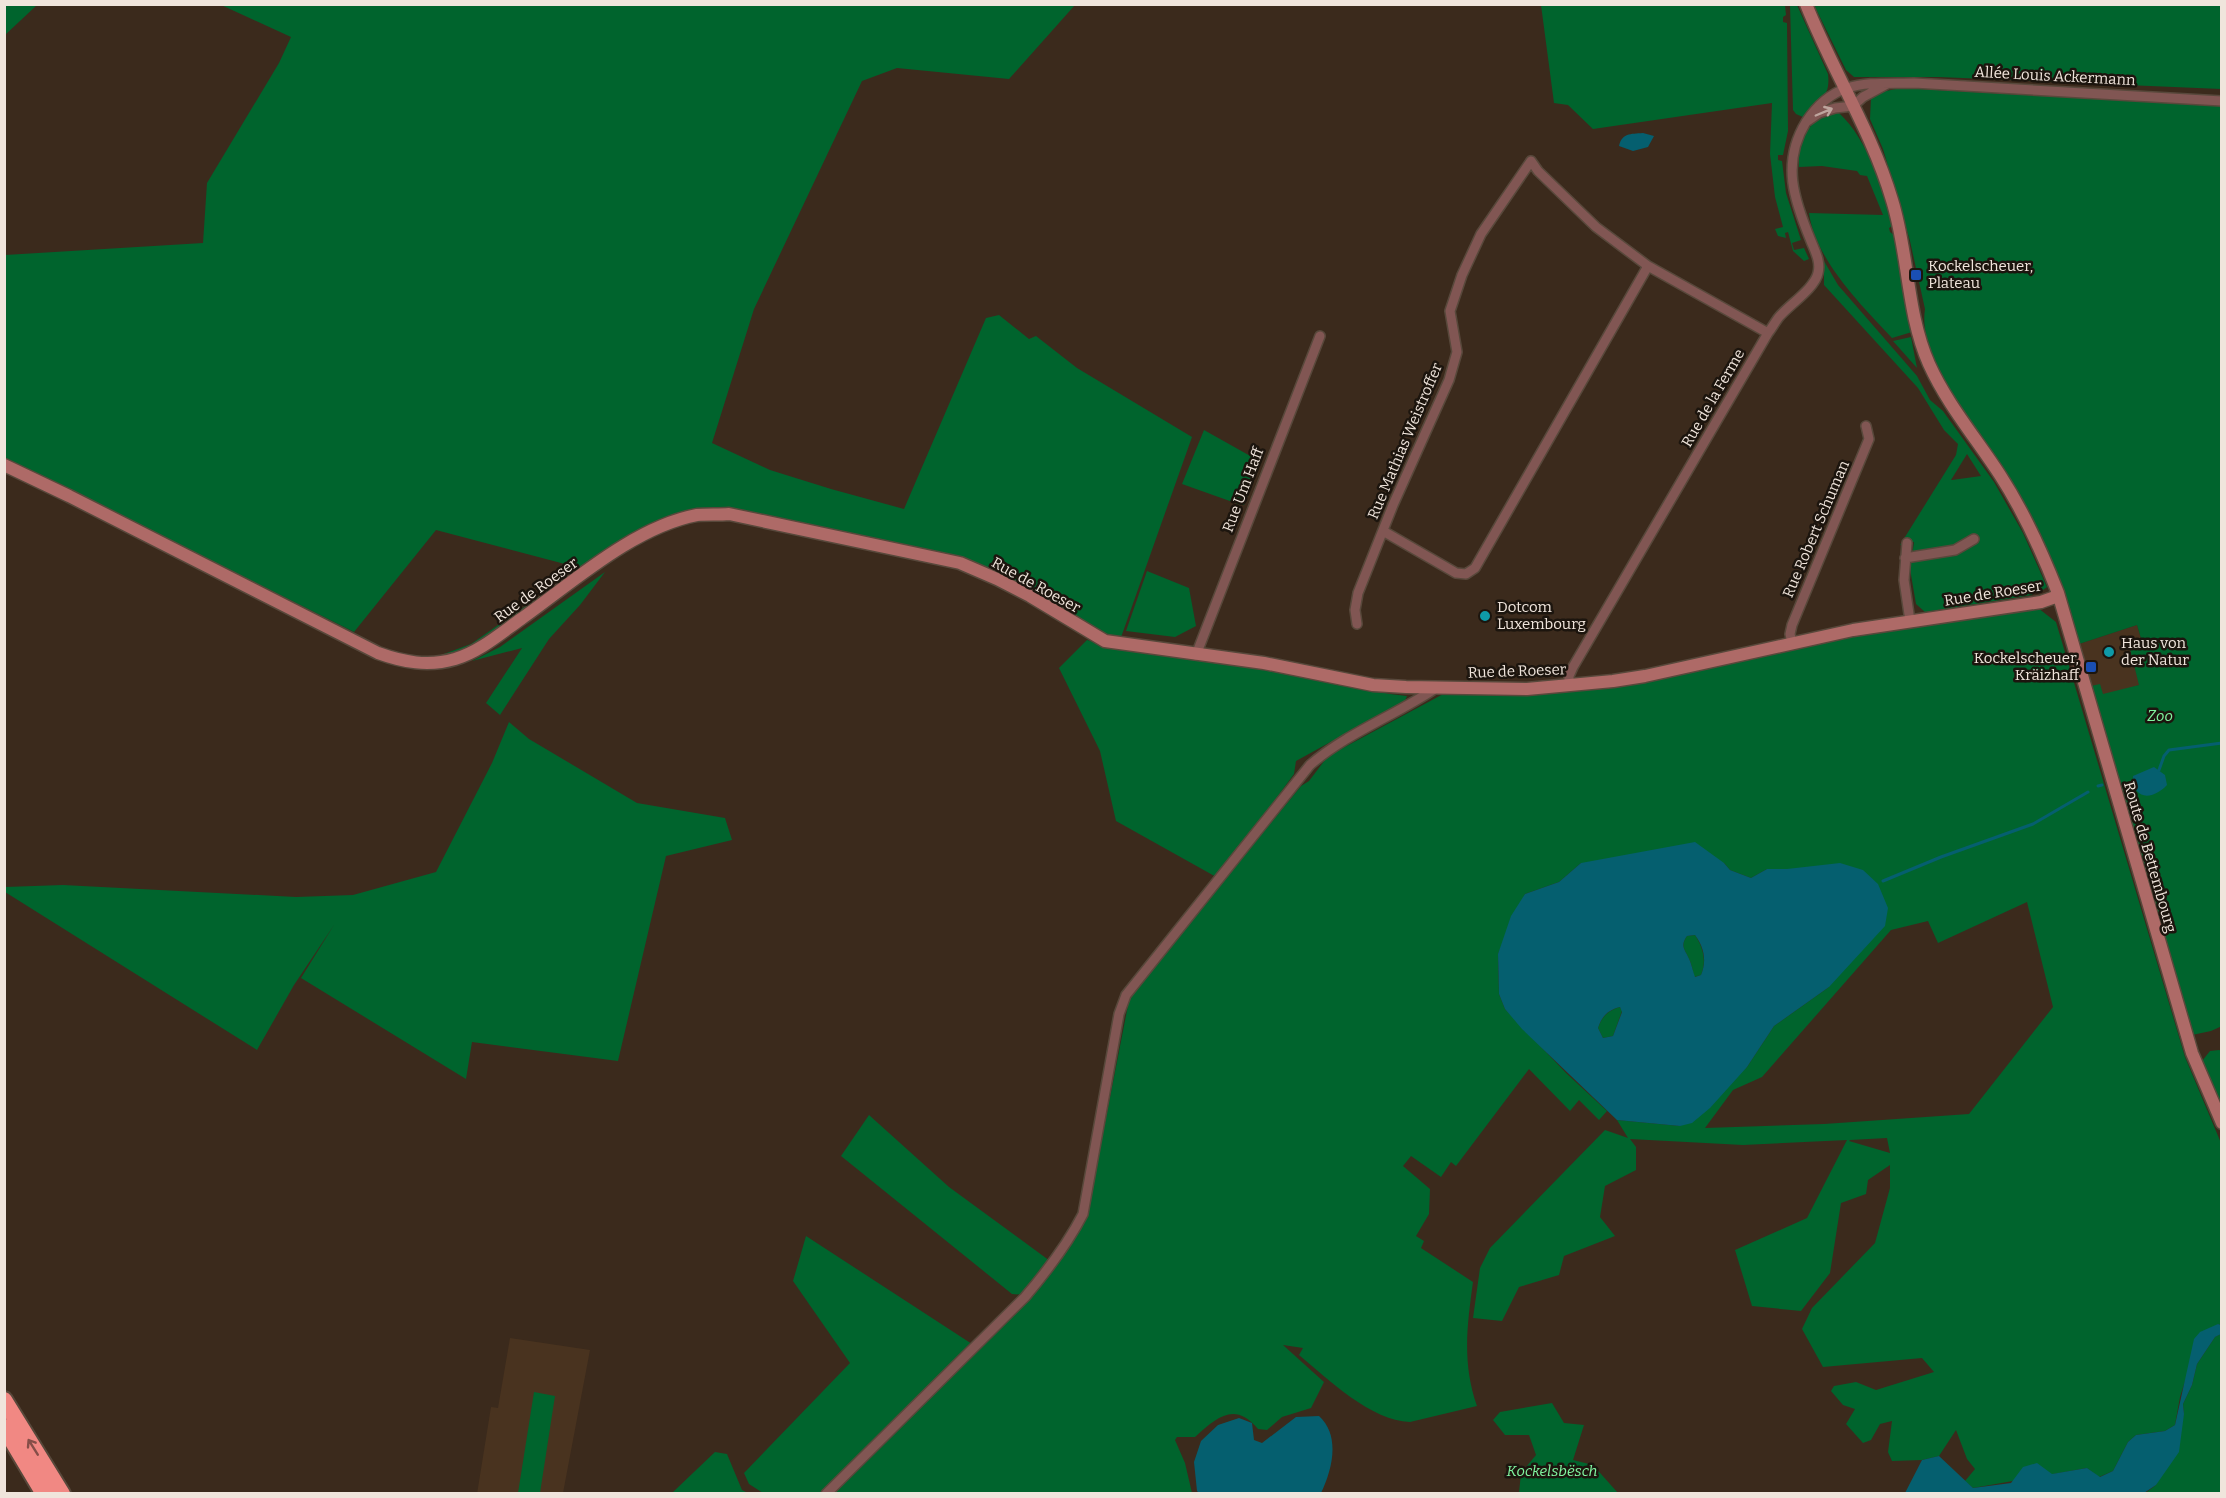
<svg xmlns="http://www.w3.org/2000/svg" width="2226" height="1498" viewBox="0 0 2226 1498" font-family="Bitter,serif">
	<style>
		.built { fill: #49331f }
		.green { fill: #00642d; fill-rule: evenodd }
		.water { fill: #055f6f; fill-rule: evenodd }
		.lines { fill: none; stroke-linecap: round; stroke-linejoin: round }
		.stream { stroke: #055f6f; stroke-width: 3 }
		.minor-casing { stroke: #58483b; stroke-width: 12 }
		.secondary-casing { stroke: #58483b; stroke-width: 15 }
		.motorway-casing { stroke: #58483b; stroke-width: 20 }
		.minor { stroke: #815653; stroke-width: 9 }
		.secondary { stroke: #ae6a67; stroke-width: 12 }
		.motorway { stroke: #f18883; stroke-width: 16 }
		.oneway { stroke: #bea59e }
		.oneway2 { stroke: #864e48 }
		.transit-dot { fill: #1a4fb4; stroke: #1c150e; stroke-width: 2 }
		.culture-dot { fill: #0f9aa8; stroke: #1c150e; stroke-width: 2 }
		.labels { text-anchor: middle; dominant-baseline: central; stroke-width: 5; stroke-linejoin: round; paint-order: stroke }
		.street-label { font-size: 15px; fill: #f0e5dc; stroke: #1c150e }
		.poi-label { font-size: 15px; fill: #f0e5dc; stroke: #1c150e; text-anchor: start }
		.park-label { font-size: 15px; font-style: italic; fill: #80f5a0; stroke: #1c150e }
	</style>
	<rect width="100%" height="100%" fill="#3b2a1c"/>
	<!-- built -->
	<path class="built" d="M 2137,625 L 2143,645 L 2130,650 L 2140,685 L 2103,695 L 2086,688 L 2079,644 Z
		M 510,1338 L 590,1350 L 563,1493 L 477,1494 L 491,1407 L 498,1408 Z"/>
	<!-- green -->
	<path class="green" d="M 5,4 L 37,4 L 37,5 L 5,35 Z
		M 219,4 L 1075,5 L 1009,79 L 897,68 L 862,81 L 754,309 L 712,443 L 770,470 L 831,489 L 904,509 L 986,318 L 999,315 L 1029,339 L 1036,336 L 1077,368 L 1192,437 L 1119,643 L 998,576 L 729,513 L 650,527 L 468,650 L 441,655 L 471,644 L 580,568 L 436,530 L 354,632 L 76,493 L 5,460 L 5,255 L 203,243 L 207,183 L 279,63 L 291,37 Z
		M 1541,5 L 1785,5 L 1786,15 L 1783,17 L 1783,22 L 1787,23 L 1788,131 L 1783,155 L 1778,155 L 1778,160 L 1782,161 L 1786,193 L 1801,240 L 1792,243 L 1794,250 L 1804,248 L 1809,259 L 1804,261 L 1793,251 L 1788,232 L 1785,233 L 1786,238 L 1778,236 L 1775,229 L 1783,227 L 1775,197 L 1770,154 L 1772,103 L 1593,129 L 1568,105 L 1554,103 Z
		M 1790,5 L 1797,5 L 1828,74 C 1831,98 1818,101 1803,117 L 1796,114 L 1793,110 Z
		M 1814,5 L 2221,5 L 2221,89 L 1939,77 L 1854,77 L 1846,70 Z
		M 1901,88 L 2221,106 L 2222,1026 L 2211,1031 L 2192,1035 L 2091,686 L 2100,684 L 2103,694 L 2139,685 L 2130,649 L 2143,645 L 2137,625 L 2079,644 C 2067,604 2055,564 2037,527 C 2009,469 1915,370 1925,309 L 1910,241 L 1883,149 L 1870,119 L 1871,98 L 1881,92 Z
		M 1825,113 L 1839,113 C 1869,141 1882,188 1892,226 L 1889,228 L 1890,232 L 1894,235 L 1912,332 L 1892,338 C 1861,305 1815,259 1809,213 L 1883,215 L 1867,176 L 1860,175 L 1857,171 L 1822,166 L 1799,167 C 1798,143 1806,126 1825,113 Z
		M 1824,261 L 1838,285 L 1917,376 L 1930,400 L 1943,411 L 1994,482 L 2023,533 L 2047,587 L 2043,590 L 2037,587 L 2032,595 L 1925,612 L 1916,604 L 1910,569 L 1914,542 L 1900,545 L 1956,455 L 1958,444 L 1944,430 L 1918,388 L 1824,285 ZM 1967,454 L 1981,476 L 1952,480 L 1951,480 Z
		M 1911,337 L 1917,368 L 1893,341 Z
		M 1204,430 L 1261,462 L 1244,505 L 1241,505 L 1182,484 Z
		M 1147,571 L 1189,588 L 1196,626 L 1175,637 L 1126,631 Z
		M 605,572 L 580,605 L 549,639 L 500,715 L 486,703 L 522,648 L 472,661 L 500,647 Z
		M 2038,608 L 2056,622 L 2185,1057 L 2221,1143 L 2221,1325 L 2218,1324 L 2187,1375 L 2180,1397 L 2175,1425 L 2165,1431 L 2136,1435 L 2128,1442 L 2113,1471 L 2099,1477 L 2087,1468 L 1973,1488 L 1965,1481 L 1975,1469 L 1967,1459 L 1956,1430 L 1939,1456 L 1922,1460 L 1892,1461 L 1888,1452 L 1892,1421 L 1880,1424 L 1871,1440 L 1863,1443 L 1846,1424 L 1855,1409 L 1843,1405 L 1831,1391 L 1834,1386 L 1856,1382 L 1876,1390 L 1934,1372 L 1922,1358 L 1823,1367 L 1802,1329 L 1812,1308 L 1875,1243 L 1890,1188 L 1890,1165 L 1868,1180 L 1866,1194 L 1841,1203 L 1830,1273 L 1801,1311 L 1752,1306 L 1735,1250 L 1807,1218 L 1847,1140 L 1743,1145 L 1630,1139 L 1636,1147 L 1636,1170 L 1605,1186 L 1600,1217 L 1615,1236 L 1564,1256 L 1559,1275 L 1519,1287 L 1502,1321 L 1473,1318 L 1480,1268 L 1490,1248 L 1605,1130 L 1628,1138 L 1617,1120 L 1680,1126 L 1747,1067 L 1774,1026 L 1829,987 L 1787,869 L 1767,869 L 1751,878 L 1730,870 L 1724,863 L 1581,863 L 1559,882 L 1525,894 L 1498,954 L 1499,994 L 1505,1009 L 1566,1073 L 1607,1111 L 1599,1120 L 1579,1100 L 1570,1111 L 1529,1069 L 1456,1166 L 1451,1162 L 1441,1177 L 1411,1156 L 1403,1166 L 1430,1189 L 1429,1214 L 1416,1236 L 1424,1241 L 1421,1248 L 1473,1282 C 1467,1326 1462,1363 1477,1406 L 1410,1422 C 1371,1421 1328,1379 1299,1355 L 1303,1348 L 1283,1345 L 1324,1382 L 1311,1408 L 1282,1417 L 1267,1430 L 1258,1429 C 1235,1401 1217,1417 1195,1437 L 1177,1437 L 1175,1440 L 1185,1463 L 1192,1493 L 834,1494 L 1028,1301 C 1053,1273 1070,1248 1087,1215 L 1130,995 L 1301,786 L 1309,781 L 1328,756 L 1447,692 L 1527,694 L 1853,636 ZM 2027,902 L 2053,1007 L 1969,1114 L 1824,1124 L 1705,1128 L 1733,1090 L 1762,1077 L 1891,930 L 1928,921 L 1938,943 ZM 1887,1138 L 1890,1153 L 1849,1141 L 1850,1140 Z
		M 1087,640 L 1117,649 L 1246,665 L 1390,694 L 1407,696 L 1405,701 L 1296,761 L 1294,774 L 1218,878 L 1116,821 L 1100,751 L 1059,668 Z
		M 509,722 L 529,739 L 637,803 L 725,818 L 732,840 L 666,856 L 618,1061 L 472,1042 L 466,1079 L 301,978 L 334,925 L 294,985 L 257,1050 L 5,892 L 5,887 L 63,885 L 296,897 L 353,895 L 436,872 L 492,763 Z
		M 1695,935 C 1703,947 1707,961 1701,975 L 1694,977 C 1693,972 1692,966 1690,961 C 1686,950 1679,947 1687,936 Z
		M 1620,1007 L 1622,1011 L 1613,1036 L 1603,1038 L 1598,1028 C 1602,1016 1609,1010 1620,1007 Z
		M 2219,1050 L 2222,1051 L 2221,1106 L 2202,1061 L 2210,1051 Z
		M 869,1115 L 949,1187 L 1050,1261 L 1026,1295 L 1012,1294 L 841,1156 Z
		M 806,1236 L 972,1344 L 820,1493 L 763,1493 L 749,1484 L 744,1473 L 850,1363 L 793,1281 Z
		M 2221,1334 L 2221,1493 L 2144,1494 L 2156,1485 L 2184,1414 L 2183,1404 L 2192,1385 L 2197,1364 L 2215,1337 Z
		M 534,1392 L 555,1396 L 540,1493 L 518,1493 Z
		M 1552,1403 L 1564,1423 L 1584,1425 L 1573,1460 L 1593,1465 L 1618,1493 L 1519,1493 L 1521,1473 L 1536,1455 L 1529,1435 L 1505,1435 L 1493,1420 L 1500,1412 Z
		M 715,1452 L 727,1454 L 742,1490 L 748,1493 L 672,1493 Z"/>
	<!-- water -->
	<path class="water" d="M 1643,133 L 1654,136 L 1648,147 L 1633,151 L 1619,146 C 1622,133 1630,134 1643,133 Z
		M 2154,767 L 2165,775 L 2167,785 C 2153,800 2133,801 2133,776 Z
		M 1695,842 L 1724,863 L 1730,870 L 1751,878 L 1767,869 L 1787,869 L 1840,863 L 1863,870 L 1878,884 L 1888,908 L 1885,926 L 1829,987 L 1774,1026 L 1747,1067 L 1710,1108 L 1692,1123 L 1680,1126 L 1617,1120 L 1522,1029 L 1505,1009 L 1499,994 L 1498,954 L 1511,916 L 1525,894 L 1559,882 L 1581,863 ZM 1695,935 C 1704,947 1707,961 1701,975 L 1695,977 C 1693,972 1692,966 1690,961 C 1686,950 1679,947 1687,936 ZM 1620,1007 L 1622,1012 L 1613,1036 L 1603,1038 L 1598,1028 C 1602,1016 1608,1010 1620,1007 Z
		M 2218,1324 L 2221,1325 L 2221,1334 L 2215,1337 L 2197,1364 L 2192,1385 L 2183,1404 L 2184,1414 L 2179,1452 L 2156,1485 L 2144,1493 L 1905,1493 L 1922,1460 L 1939,1456 L 1973,1488 L 2011,1483 L 2023,1467 L 2037,1463 L 2052,1474 L 2087,1468 L 2100,1477 L 2113,1471 L 2128,1442 L 2136,1435 L 2165,1431 L 2175,1425 L 2194,1339 L 2200,1332 Z
		M 1319,1416 C 1341,1436 1332,1470 1321,1493 L 1200,1494 L 1197,1491 L 1194,1462 L 1201,1441 L 1218,1425 L 1239,1418 L 1252,1423 L 1254,1440 L 1262,1443 L 1296,1417 Z"/>
	<g class="lines">
		<!-- stream -->
		<path class="stream" d="M 2159,770 L 2164,756 L 2169,750 L 2222,743
			M 2098,786 L 2102,785
			M 1883,881 L 1941,857 L 2033,824 L 2088,792"/>
		<defs>
			<path id="minor" d="M 1887,84 L 1863,97 L 1853,106 L 1835,108 L 1819,113 L 1806,122 C 1835,78 1867,84 1914,83 L 2222,101
				M 1383,531 L 1456,573 L 1466,574 L 1475,568 L 1648,266
				M 1907,543 L 1904,580 L 1910,621
				M 1905,558 L 1955,550 L 1974,539
				M 1357,624 L 1355,610 L 1358,593 L 1393,505 L 1449,380 L 1457,352 L 1450,311 L 1462,275 L 1481,234 L 1531,161 L 1538,171 L 1596,227 L 1648,266 L 1768,333
				M 1792,643 L 1790,634 L 1792,625 L 1869,439 L 1866,426
				M 1196,655 L 1320,336
				M 1569,685 L 1569,676 L 1573,667 L 1768,333 C 1772,328 1775,322 1779,317 C 1789,305 1815,288 1818,273 C 1821,262 1815,251 1811,241 C 1794,200 1781,163 1806,122
				M 826,1494 L 1025,1297 C 1048,1270 1067,1245 1083,1214 L 1119,1014 L 1126,995 L 1310,765 C 1347,733 1396,715 1436,688"/>
			<path id="secondary" d="M 1806,4 C 1832,70 1872,132 1892,200 C 1909,254 1906,312 1929,364 C 1947,404 1976,438 2000,475 C 2024,512 2042,552 2058,593 L 2192,1053 L 2222,1123
				M 4,465 L 69,496 L 378,653 C 403,662 428,667 455,659 C 479,652 500,634 521,619 C 573,582 634,527 697,515 C 708,514 719,515 729,514 L 960,563 L 997,579 L 1030,596 L 1105,641 L 1264,663 L 1373,685 L 1406,687 L 1527,689 L 1613,681 L 1645,676 L 1853,630 L 2041,602 L 2058,596"/>
			<path id="motorway" d="M 4,1400 L 62,1494
				M 4,1427 L 44,1494"/>
		</defs>
		<!-- minor casing -->
		<use href="#minor" class="minor-casing"/>
		<!-- secondary casing -->
		<use href="#secondary" class="secondary-casing"/>
		<!-- motorway casing -->
		<use href="#motorway" class="motorway-casing"/>
		<!-- minor -->
		<use href="#minor" class="minor"/>
		<!-- secondary -->
		<use href="#secondary" class="secondary"/>
		<!-- motorway -->
		<use href="#motorway" class="motorway"/>
	</g>
	<!-- one-way arrows -->
	<defs><path id="oneway-shaft" d="M-6 0H5M1.5-3L5.5 0L1.5 3" fill="none" stroke-width="1.6" stroke-linecap="round" stroke-linejoin="round" transform="scale(1.5)"/></defs>
	<use class="oneway" href="#oneway-shaft" transform="translate(1824 112) rotate(-23)"/>
	<use class="oneway2" href="#oneway-shaft" transform="translate(33 1447) rotate(-122)"/>
	<!-- markers -->
	<g class="transit-dot">
		<rect x="1910" y="269" width="12" height="12" rx="3"/>
		<rect x="2085" y="661" width="12" height="12" rx="3"/>
	</g>
	<g class="culture-dot">
		<circle cx="1485" cy="616" r="6"/>
		<circle cx="2109" cy="652" r="6"/>
	</g>
	<g class="labels">
		<!-- street labels -->
		<g class="street-label">
			<text transform="translate(2055 76) rotate(3)">Allée Louis Ackermann</text>
			<text transform="translate(1713 398) rotate(-60)">Rue de la Ferme</text>
			<text transform="translate(1405 441) rotate(-67)">Rue Mathias Weistroffer</text>
			<text transform="translate(1243 490) rotate(-69)">Rue Um Haff</text>
			<text transform="translate(1816 529) rotate(-67)">Rue Robert Schuman</text>
			<text transform="translate(1036 585) rotate(29)">Rue de Roeser</text>
			<text transform="translate(536 590) rotate(-36)">Rue de Roeser</text>
			<text transform="translate(1993 593) rotate(-9)">Rue de Roeser</text>
			<text transform="translate(1517 671) rotate(-2)">Rue de Roeser</text>
			<text transform="translate(2150 857) rotate(74)">Route de Bettembourg</text>
		</g>
		<!-- poi labels -->
		<g class="poi-label">
			<text x="1928" y="266">Kockelscheuer,<tspan x="1928" dy="17">Plateau</tspan></text>
			<text x="1497" y="607">Dotcom<tspan x="1497" dy="17">Luxembourg</tspan></text>
			<text x="2121" y="643">Haus von<tspan x="2121" dy="17">der Natur</tspan></text>
			<text x="2079" y="658" text-anchor="end">Kockelscheuer,<tspan x="2079" dy="17">Kräizhaff</tspan></text>
		</g>
		<!-- park labels -->
		<g class="park-label">
			<text x="2160" y="716">Zoo</text>
			<text x="1552" y="1471">Kockelsbësch</text>
		</g>
	</g>
	<!-- border -->
	<rect width="2226" height="1498" fill="none" stroke="#f0e5dc" stroke-width="12"/>
</svg>
